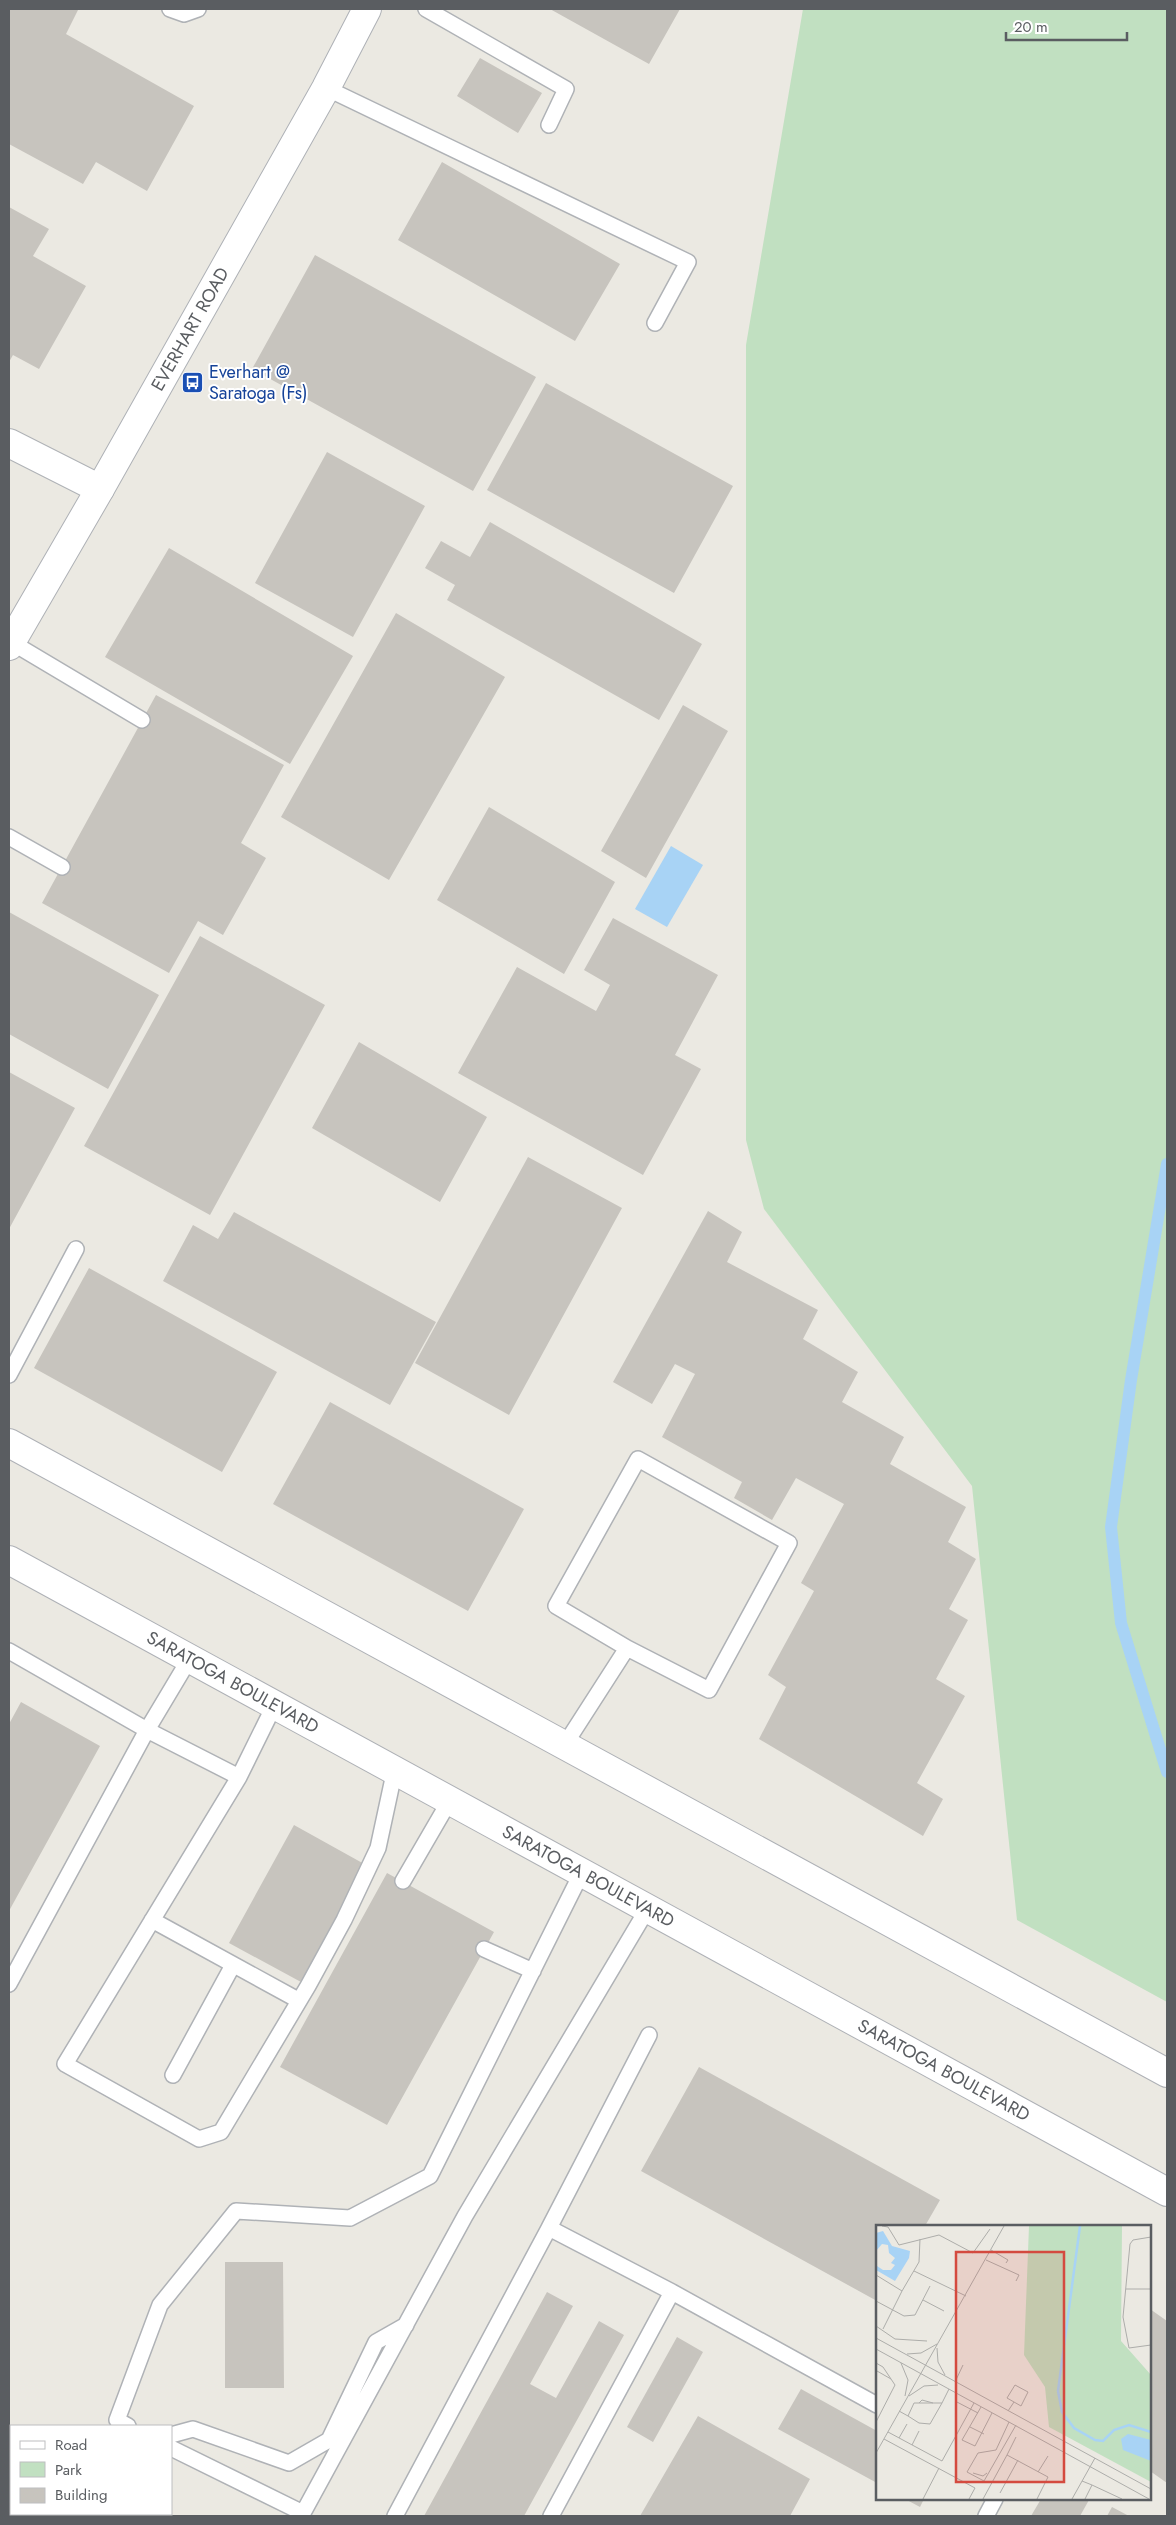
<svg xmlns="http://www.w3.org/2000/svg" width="1176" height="2525" viewBox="0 0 1176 2525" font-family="Jost,sans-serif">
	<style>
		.green { fill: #c1e0c1 }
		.water { fill: #a8d3f5 }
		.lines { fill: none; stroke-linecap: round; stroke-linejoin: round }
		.stream { stroke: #a8d3f5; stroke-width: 12 }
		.building { fill: #c7c4be }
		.lane-casing { stroke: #afb2b6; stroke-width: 18 }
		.street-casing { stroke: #afb2b6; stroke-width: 30 }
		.secondary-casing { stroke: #aeb1b6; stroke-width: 30 }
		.lane { stroke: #fff; stroke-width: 15 }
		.street { stroke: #fff; stroke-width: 28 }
		.secondary { stroke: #fff; stroke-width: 28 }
		.labels { text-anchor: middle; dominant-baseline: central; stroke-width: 4; stroke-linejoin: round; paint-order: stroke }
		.street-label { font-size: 18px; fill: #5a5d61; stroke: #fff }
		.transit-label { font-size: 18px; fill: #164399; stroke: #fff; text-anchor: start }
		.inset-river { fill: none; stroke: #a8d3f5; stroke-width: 2.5 }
		.inset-road { fill: none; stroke: #adadaa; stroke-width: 1 }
		.view { fill: #d44a3f; fill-opacity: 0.15; stroke: #d44a3f; stroke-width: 2.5 }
		.inset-edge { fill: none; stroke: #5a5d61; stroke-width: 2.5 }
	</style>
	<rect width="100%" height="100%" fill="#ebe9e2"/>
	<!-- green -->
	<path class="green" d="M 803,9 L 1167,9 L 1167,2002 L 1017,1920 L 972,1486 L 764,1209 L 746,1140 L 746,345 Z"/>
	<!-- water -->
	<path class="water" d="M 671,846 L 703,865 L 667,927 L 635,909 Z"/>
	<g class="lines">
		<!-- stream -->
		<path class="stream" d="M 1167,1164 L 1131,1380 L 1111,1527 L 1121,1623 L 1167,1772"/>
	</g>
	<!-- building -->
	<path class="building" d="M 9,9 L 76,9 L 78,10 L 66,34 L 194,106 L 147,191 L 96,162 L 83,184 L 9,144 Z
		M 550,9 L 680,9 L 649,64 Z
		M 480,58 L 542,93 L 518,133 L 457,96 Z
		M 442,162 L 620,264 L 575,341 L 398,240 Z
		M 9,207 L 49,229 L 33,256 L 86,286 L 39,369 L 13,355 L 9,362 Z
		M 315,255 L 536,377 L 473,491 L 252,369 Z
		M 546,383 L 733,486 L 674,593 L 487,490 Z
		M 327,452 L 425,506 L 353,637 L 255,583 Z
		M 490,522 L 702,644 L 659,720 L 447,600 L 455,585 L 425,568 L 441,541 L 470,557 Z
		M 169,548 L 353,656 L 290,764 L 105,657 Z
		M 396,613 L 505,677 L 389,880 L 281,817 Z
		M 156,695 L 284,765 L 241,843 L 266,858 L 223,935 L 198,921 L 169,973 L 42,903 Z
		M 683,705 L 728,731 L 646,878 L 601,851 Z
		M 489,807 L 615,882 L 564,974 L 437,900 Z
		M 9,912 L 159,995 L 108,1089 L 9,1034 Z
		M 613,918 L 718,975 L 675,1055 L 701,1069 L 643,1175 L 458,1073 L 517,967 L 596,1011 L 610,985 L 584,970 Z
		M 200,936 L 325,1005 L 210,1215 L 84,1146 Z
		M 359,1042 L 487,1117 L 440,1202 L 312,1128 Z
		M 9,1072 L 75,1108 L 9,1229 Z
		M 528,1157 L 622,1208 L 509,1415 L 415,1363 Z
		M 708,1211 L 742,1232 L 727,1262 L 818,1310 L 803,1339 L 858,1372 L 842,1402 L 904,1437 L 890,1464 L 966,1507 L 948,1542 L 976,1559 L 949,1609 L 968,1620 L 936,1679 L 965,1696 L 917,1783 L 943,1799 L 923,1836 L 759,1739 L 786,1687 L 768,1675 L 814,1591 L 801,1583 L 844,1504 L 796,1478 L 772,1520 L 734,1498 L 742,1482 L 662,1437 L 695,1374 L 675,1364 L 652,1404 L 613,1382 Z
		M 234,1212 L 436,1322 L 390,1405 L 163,1281 L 193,1225 L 218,1239 Z
		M 89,1268 L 277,1372 L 222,1472 L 34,1368 Z
		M 330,1402 L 524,1509 L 468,1611 L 273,1504 Z
		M 21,1702 L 100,1746 L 9,1911 L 9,1724 Z
		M 294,1825 L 366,1865 L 301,1982 L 229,1943 Z
		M 387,1873 L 494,1932 L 387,2125 L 280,2067 Z
		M 699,2067 L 940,2200 L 925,2226 L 877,2226 L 877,2301 L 641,2171 Z
		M 225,2262 L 283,2262 L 284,2388 L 225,2388 Z
		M 547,2292 L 573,2306 L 530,2384 L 556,2398 L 599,2321 L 624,2335 L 524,2516 L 424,2516 Z
		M 1150,2309 L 1167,2321 L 1167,2483 L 1150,2471 Z
		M 677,2337 L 703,2352 L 653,2442 L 627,2427 Z
		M 801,2389 L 877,2431 L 877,2483 L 778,2429 Z
		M 698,2416 L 810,2479 L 790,2516 L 640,2516 Z
		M 905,2499 L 924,2499 L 920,2507 Z
		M 1041,2499 L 1086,2499 L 1089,2500 L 1080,2516 L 1031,2516 Z
		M 1112,2507 L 1129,2516 L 1107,2516 Z"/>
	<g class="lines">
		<defs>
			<path id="lane" d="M 170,9 L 184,14 L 198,9
				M 426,9 L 566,89 L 549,125
				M 326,88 L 688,262 L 655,323
				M 11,642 L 142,720
				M 9,837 L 62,867
				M 9,1375 L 76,1249
				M 9,1651 L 147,1730 L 239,1777
				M 275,1704 L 239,1777 L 65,2064 L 199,2139 L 221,2132 L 308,1986 L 344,1920 L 378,1848 L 395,1769
				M 564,1746 L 627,1648 L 556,1606 L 638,1459 L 789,1543 L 709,1690 L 627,1648
				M 403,1881 L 450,1800
				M 152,1920 L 298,2000
				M 484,1949 L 533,1971
				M 9,1984 L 147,1730 L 190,1658
				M 649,2035 L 549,2228 L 672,2292 L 877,2405
				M 173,2075 L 233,1965
				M 128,2426 L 117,2420 L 160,2305 L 236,2211 L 350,2218 L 430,2176 L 582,1872
				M 171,2435 L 193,2429 L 289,2463 L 329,2440 L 376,2342 L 406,2325
				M 171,2448 L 303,2513 L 465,2216 L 648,1908
				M 9,2491 L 11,2492
				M 49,2514 L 54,2516
				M 395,2516 L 549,2228
				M 551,2516 L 672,2292
				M 986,2516 L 995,2499"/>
			<path id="street" d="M 9,443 L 100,489"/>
			<g id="secondary">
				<path id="s1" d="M 9,646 L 100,489 L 326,88 L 367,9"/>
				<path d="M 9,1443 L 1167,2073"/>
				<path id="s2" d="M 9,1560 L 1167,2192"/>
			</g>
		</defs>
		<!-- lane casing -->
		<use href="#lane" class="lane-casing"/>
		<!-- street casing -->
		<use href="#street" class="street-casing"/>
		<!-- secondary casing -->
		<use href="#secondary" class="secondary-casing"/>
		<!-- lane -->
		<use href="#lane" class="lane"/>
		<!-- street -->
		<use href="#street" class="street"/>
		<!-- secondary -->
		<use href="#secondary" class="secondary"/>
	</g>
	<!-- icons -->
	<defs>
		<symbol id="bus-square" viewBox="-11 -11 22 22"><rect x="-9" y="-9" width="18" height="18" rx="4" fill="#1a4fb4" stroke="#fff"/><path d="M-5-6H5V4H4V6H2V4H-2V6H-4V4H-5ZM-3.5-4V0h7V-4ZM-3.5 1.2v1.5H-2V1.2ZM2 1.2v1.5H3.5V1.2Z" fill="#fff"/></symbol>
	</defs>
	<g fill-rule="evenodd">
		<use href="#bus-square" x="180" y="370" width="25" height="25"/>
	</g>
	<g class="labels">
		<!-- street labels -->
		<g class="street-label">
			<text stroke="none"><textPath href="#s1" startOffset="365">EVERHART ROAD</textPath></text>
			<text stroke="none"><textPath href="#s2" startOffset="255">SARATOGA BOULEVARD</textPath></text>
			<text stroke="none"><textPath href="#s2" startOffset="660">SARATOGA BOULEVARD</textPath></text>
			<text stroke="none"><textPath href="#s2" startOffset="1065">SARATOGA BOULEVARD</textPath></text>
		</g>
		<!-- transit labels -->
		<g class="transit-label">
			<text x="209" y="372">Everhart @<tspan x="209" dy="21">Saratoga (Fs)</tspan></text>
		</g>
	</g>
	<!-- overview -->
	<g transform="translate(876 2225)">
		<rect width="275" height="275" fill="#ebe9e2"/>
		<path d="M 153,1 L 246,1 L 245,116 L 275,150 L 275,257 L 173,202 L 169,162 L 148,130 Z" fill="#c1e0c1"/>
		<path d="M 7,6 L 16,21 L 34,26 L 33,33 L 19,56 L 0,45 L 0,32 L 1,41 L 7,45 L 15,45 L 19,40 L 15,38 L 19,33 L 13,28 L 12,20 L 6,19 L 0,26 L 0,8 ZM 252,209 L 275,215 L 275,236 L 247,225 L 245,214 Z" fill="#a8d3f5"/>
		<path class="inset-river" d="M 204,1 L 182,166 L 186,187 L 198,203 L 219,215 L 227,216 L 238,205 L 253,200 L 275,207"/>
		<path class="inset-road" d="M 6,1 L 12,2 L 23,20 L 63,10 L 97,28 L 114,4M 275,12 L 257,15 L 254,19 L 247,92 L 253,123 L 275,120M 115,25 L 132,35 L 130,38M 110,35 L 143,50 L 140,56M 38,46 L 90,71M 0,50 L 26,66 L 43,37 L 44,14M 250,64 L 275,64M 47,75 L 68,86M 0,76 L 28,91 L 39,90 L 54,61M 0,101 L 19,114 L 51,116M 7,104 L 26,66M 0,113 L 275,264M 61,123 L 62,137 L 69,150M 0,124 L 273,274M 31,129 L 45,128 L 61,119M 0,138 L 7,142 L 19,160 L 0,197M 25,138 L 32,155 L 29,171M 1,146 L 15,154M 79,157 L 87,140M 33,171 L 48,161 L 62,160M 79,176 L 102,188M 43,178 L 46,175 L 57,178M 105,182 L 86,215 L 99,221 L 116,188M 23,186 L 32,191 L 38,178 L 66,178 L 73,164M 132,186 L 138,177 L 131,173 L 139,160 L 152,167 L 145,181 L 138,177M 32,191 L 43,198 L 54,199 L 66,178M 133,197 L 120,225 L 102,228 L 91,247 L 108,256 L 140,200M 94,202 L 108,209M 12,207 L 66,236 L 98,178M 140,212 L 131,230 L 172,252 L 161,274M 23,213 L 31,199M 8,214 L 99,263 L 93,274M 36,220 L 43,206M 0,228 L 128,1M 162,247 L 172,231M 97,248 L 107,251 L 111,248M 206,256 L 216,260 L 209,274M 216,260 L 246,274M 124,268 L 142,235M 47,274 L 63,243M 107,274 L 131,230M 196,274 L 219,233"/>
		<path class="view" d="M 80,27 L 188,27 L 188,257 L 80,257 Z"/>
		<rect width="275" height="275" class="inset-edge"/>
	</g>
	<!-- border -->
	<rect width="1176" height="2525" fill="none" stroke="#5a5d61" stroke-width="20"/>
	<!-- legend -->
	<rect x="10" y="2425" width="162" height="90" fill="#ffffff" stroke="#bdbec0"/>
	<rect x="20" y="2441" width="25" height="8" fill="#ffffff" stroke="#bdbec0"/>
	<text x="55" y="2450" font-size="15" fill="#5a5d61">Road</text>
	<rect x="20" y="2462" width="25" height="15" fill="#c1e0c1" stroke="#bdbec0"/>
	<text x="55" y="2475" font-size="15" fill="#5a5d61">Park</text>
	<rect x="20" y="2488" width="25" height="15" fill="#c7c4be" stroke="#bdbec0"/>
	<text x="55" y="2500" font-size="15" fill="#5a5d61">Building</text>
	<!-- scale -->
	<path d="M1006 32v8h121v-8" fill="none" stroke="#5a5d61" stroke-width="2.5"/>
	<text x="1014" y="32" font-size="15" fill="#5a5d61" stroke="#ffffff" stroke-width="4" paint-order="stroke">20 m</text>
</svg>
